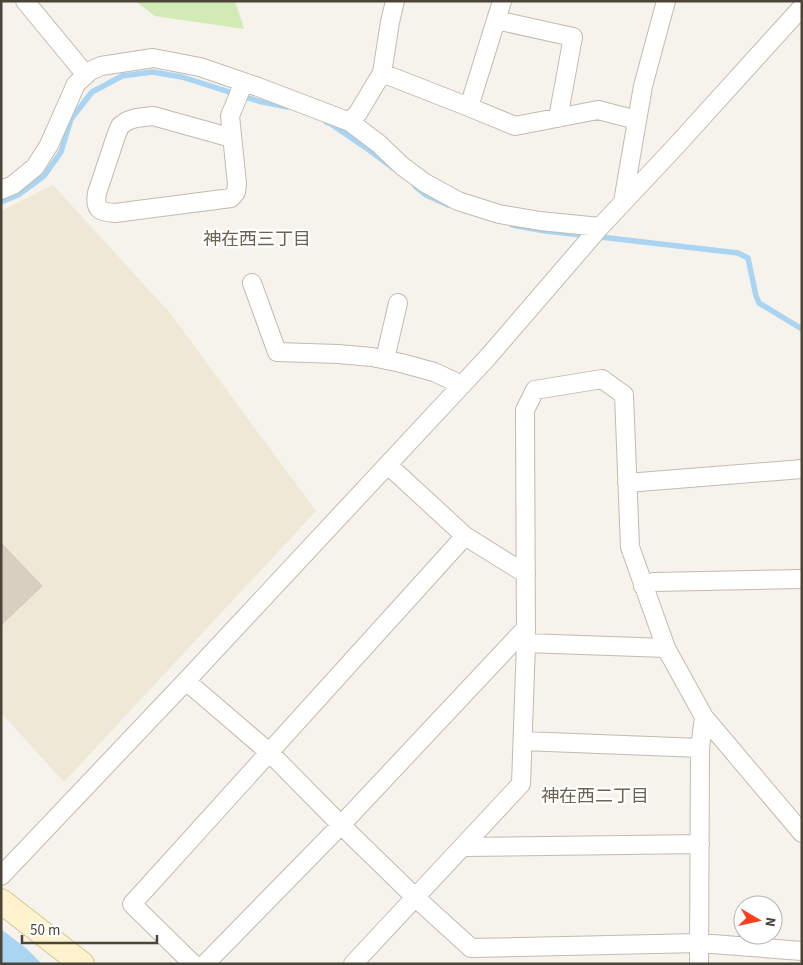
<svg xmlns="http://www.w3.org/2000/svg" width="803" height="965" viewBox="0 0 803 965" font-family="'Source Sans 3','Noto Sans JP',sans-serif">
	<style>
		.education { fill: #efe8d6 }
		.green { fill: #d2eab5 }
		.water { fill: #a9d4f2 }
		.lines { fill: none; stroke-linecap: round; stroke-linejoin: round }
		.stream { stroke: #a9d4f2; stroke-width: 5.5 }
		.building { fill: #d8cfc1; stroke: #d3c7b4 }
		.street-casing { stroke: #c2bbae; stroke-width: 20 }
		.secondary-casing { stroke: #d6c79b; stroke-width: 26 }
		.street { stroke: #fff; stroke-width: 18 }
		.secondary { stroke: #fff3cd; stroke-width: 24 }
		.labels { text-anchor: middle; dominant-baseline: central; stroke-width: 4.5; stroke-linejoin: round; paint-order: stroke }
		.neighbourhood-label { font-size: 18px; fill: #6e6250; stroke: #fff }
	</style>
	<rect width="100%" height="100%" fill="#f6f3ec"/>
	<!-- education -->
	<path class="education" d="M 53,185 L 170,313 L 316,511 L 64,782 L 1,713 L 1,211 Z"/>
	<!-- green -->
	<path class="green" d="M 135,1 L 235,1 L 244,29 L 155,16 Z"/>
	<!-- water -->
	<path class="water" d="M 1,929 L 27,949 L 42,964 L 1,964 Z"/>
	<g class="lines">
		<!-- stream -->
		<path class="stream" d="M 326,122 L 331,124 L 369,150 L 393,168
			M 415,186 L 426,195 L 448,205
			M 1,202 L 18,195 L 44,176 L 61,152 L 71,119 L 92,92 L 122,76 L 152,72 L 182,77 L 258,101 L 287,107
			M 512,225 L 545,231 L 609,238 L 738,253 L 748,258 L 756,296 L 759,303 L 802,329"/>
	</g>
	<!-- building -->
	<path class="building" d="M 1,543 L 42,586 L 1,625 Z"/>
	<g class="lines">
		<defs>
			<path id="street" d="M 25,1 L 86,75
				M 496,20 L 573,37 L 558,118
				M 382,73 L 469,107 L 515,126 L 598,110 L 637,120
				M 469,107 L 502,1
				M 350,122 L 358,113 L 382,73 L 390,22 L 395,1
				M 232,138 L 153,116 L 136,118 L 127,121 L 120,126 L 116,136 L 97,193 C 94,210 100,212 115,213 L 231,198 L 236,192 L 237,184 L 230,116 L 244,82
				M 1,190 L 13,185 L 35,167 L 49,145 L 76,84 L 90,71 L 101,66 L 153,58 L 200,67 L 258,87 L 350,122 L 379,144 L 402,166 L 425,183 L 458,201 L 499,214 L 540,221 L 600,227
				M 623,202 L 643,86 L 666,1
				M 252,283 L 277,352 L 338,354 L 372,357 L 401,363 L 434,372 L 462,385
				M 385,359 L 398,303
				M 388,465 L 465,536 L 526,574
				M 627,483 L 802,469
				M 643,586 L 653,582 L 802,579
				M 526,643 L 666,648
				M 186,681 L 270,753 L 341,825 L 416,898 L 471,948 L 700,943 L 802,951
				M 523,741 L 700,748
				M 463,847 L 700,844
				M 1,876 L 186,681 L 488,357 L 600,227 L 676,146 L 802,7
				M 193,964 L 132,904 L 465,536
				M 205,964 L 341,825 L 526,628
				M 353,964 L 521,784 L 526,643 L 525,410 L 535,390 L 602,379 L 624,395 L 630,547 L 666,648 L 704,717 L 802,833
				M 699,964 L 700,748 L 704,717"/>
			<path id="secondary" d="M 1,901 L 82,964"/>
		</defs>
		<!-- street casing -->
		<use href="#street" class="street-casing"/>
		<!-- secondary casing -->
		<use href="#secondary" class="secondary-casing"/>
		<!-- street -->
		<use href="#street" class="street"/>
		<!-- secondary -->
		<use href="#secondary" class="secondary"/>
	</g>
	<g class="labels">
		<!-- neighbourhood labels -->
		<g class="neighbourhood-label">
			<text x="257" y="239">神在西三丁目</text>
			<text x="595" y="796">神在西二丁目</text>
		</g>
	</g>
	<!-- border -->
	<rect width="803" height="965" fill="none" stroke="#4b4439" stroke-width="5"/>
	<!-- north arrow -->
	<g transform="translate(758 920) rotate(99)"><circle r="24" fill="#ffffff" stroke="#b7b4b0"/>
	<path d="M0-4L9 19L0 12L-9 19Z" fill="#fc3f1d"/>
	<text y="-8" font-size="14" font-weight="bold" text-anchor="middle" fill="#4b4439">N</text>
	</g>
	<!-- scale -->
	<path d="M22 935v8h135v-8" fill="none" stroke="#4b4439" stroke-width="2.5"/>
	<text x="30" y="935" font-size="15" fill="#4b4439" stroke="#ffffff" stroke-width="4" paint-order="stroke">50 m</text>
</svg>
